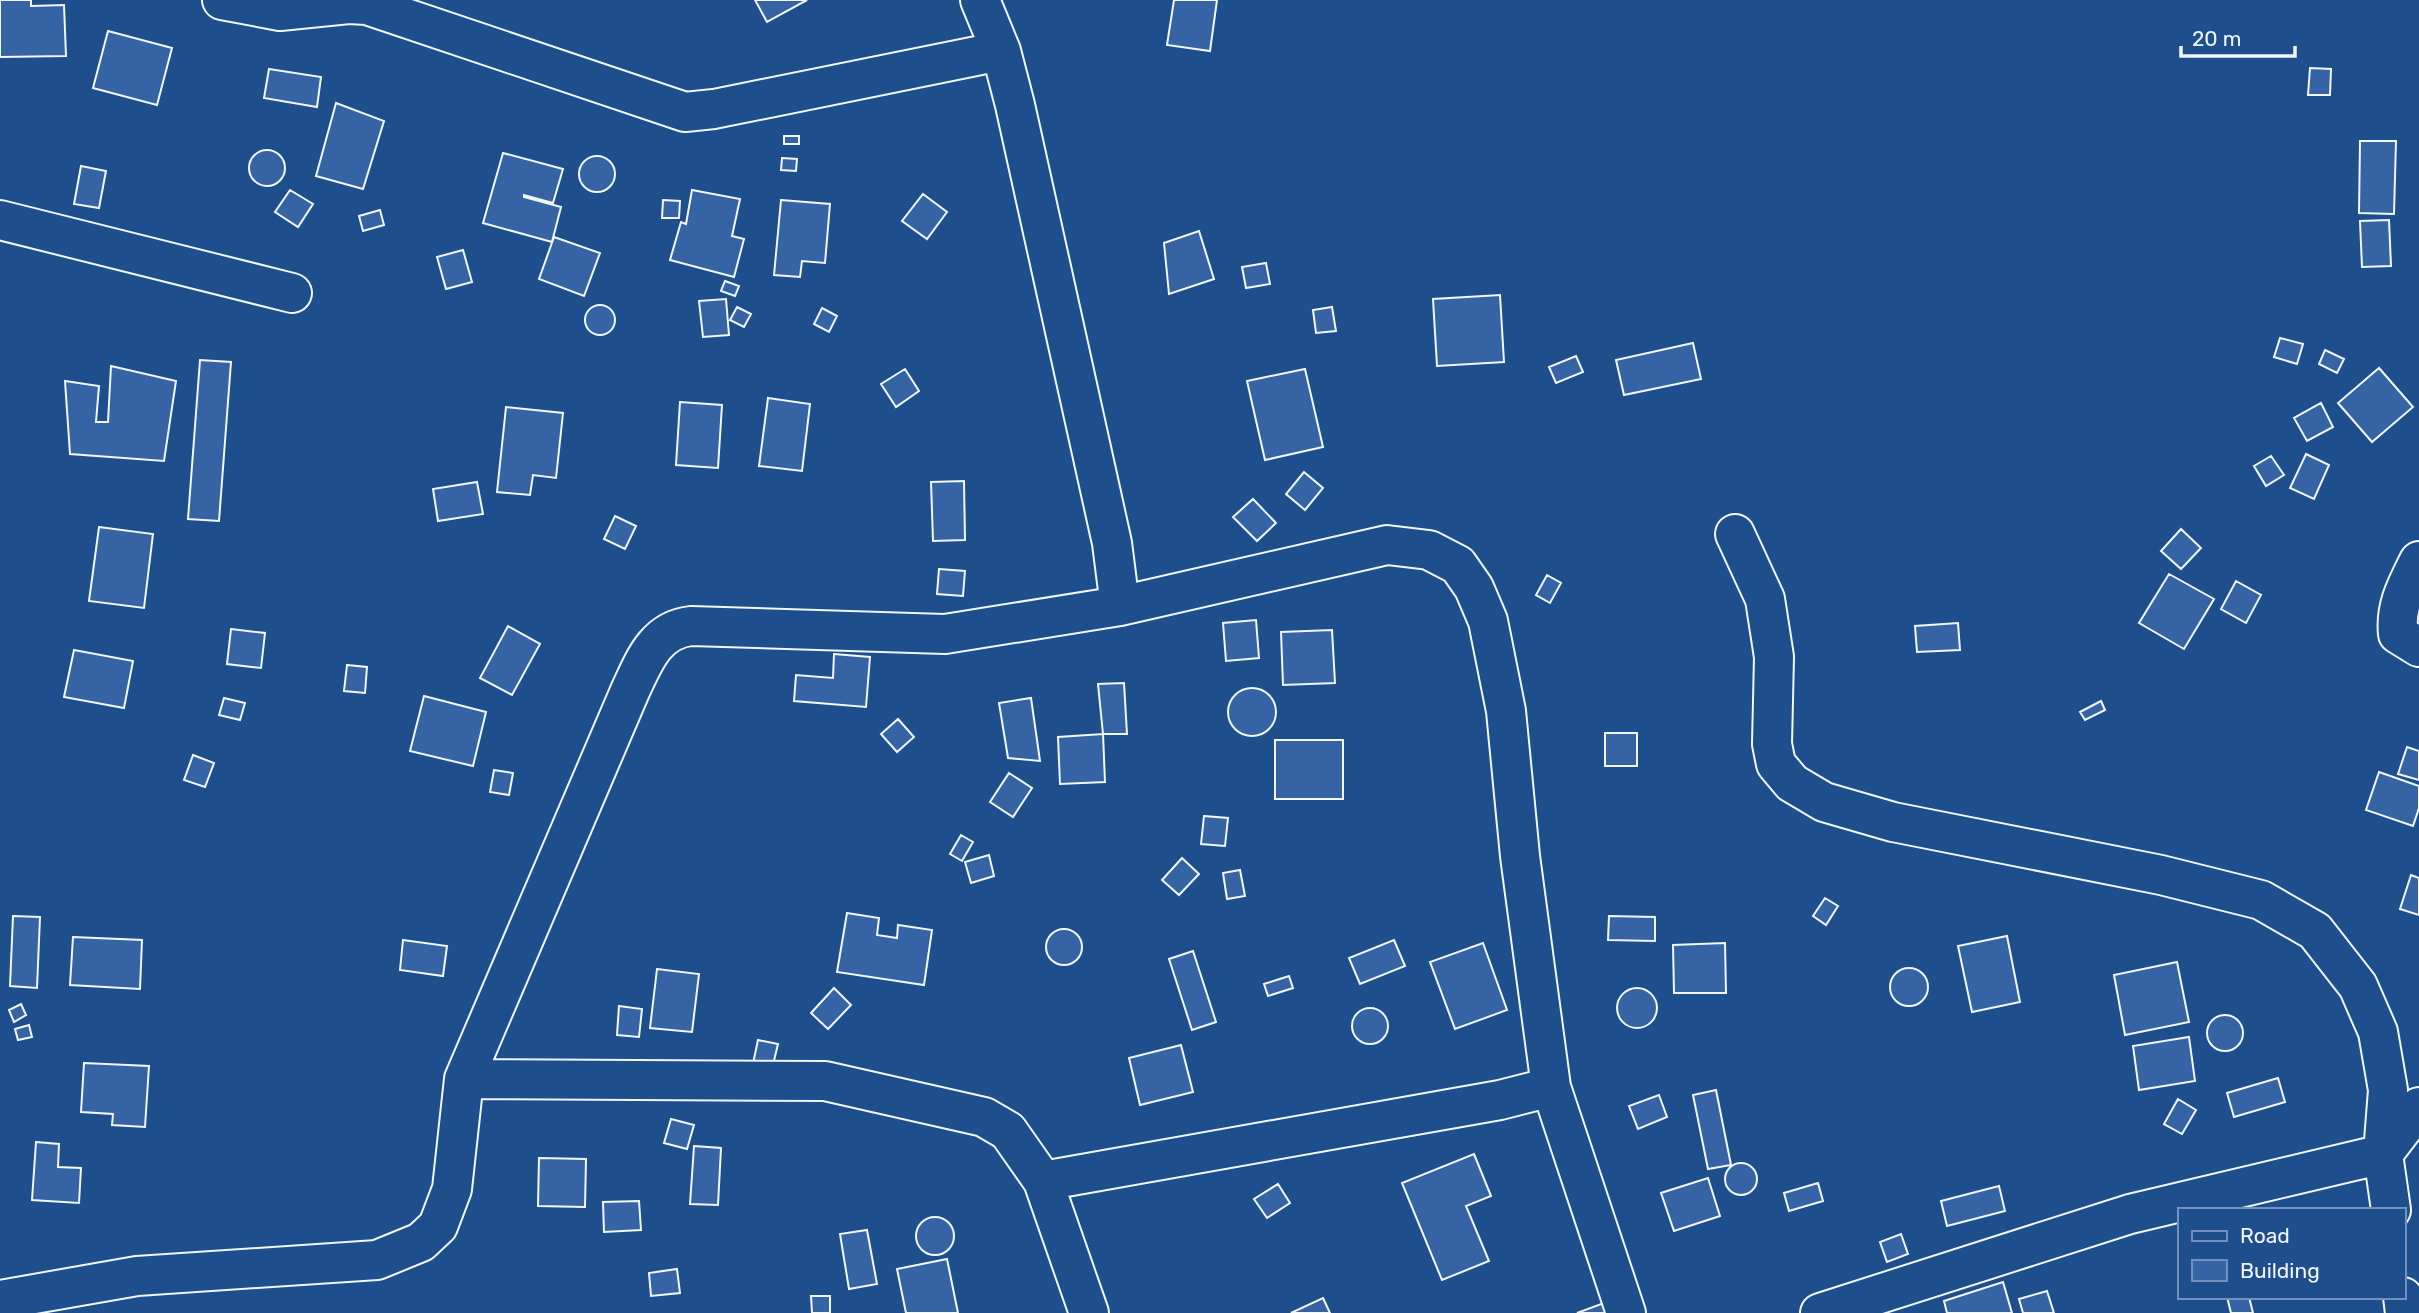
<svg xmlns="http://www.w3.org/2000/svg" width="2419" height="1313" viewBox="0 0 2419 1313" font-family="Rubik,sans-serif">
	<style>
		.building { fill: #3563a3; stroke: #f2f6ff; stroke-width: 2 }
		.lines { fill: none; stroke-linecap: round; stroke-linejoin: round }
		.minor-casing { stroke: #f2f6ff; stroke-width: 42 }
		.minor { stroke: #1f4e8c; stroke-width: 38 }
	</style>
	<rect width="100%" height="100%" fill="#1f4e8c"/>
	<!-- building -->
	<path class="building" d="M 0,0 L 31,0 L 31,6 L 64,5 L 66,56 L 0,57 Z
		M 755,0 L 807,0 L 767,22 Z
		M 1174,0 L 1217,0 L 1210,51 L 1167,45 Z
		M 108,31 L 172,48 L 157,105 L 93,88 Z
		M 2310,68 L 2331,69 L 2330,95 L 2308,95 Z
		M 269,69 L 321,77 L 317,107 L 264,98 Z
		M 336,103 L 384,121 L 363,189 L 316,176 Z
		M 784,136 L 799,136 L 799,144 L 784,144 Z
		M 2360,141 L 2396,141 L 2394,214 L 2359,213 Z
		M249 168a18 18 0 1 1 36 0a18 18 0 1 1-36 0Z
		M 503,153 L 563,169 L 553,203 L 524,195 L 524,197 L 561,207 L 552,242 L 483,223 Z
		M579 174a18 18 0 1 1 36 0a18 18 0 1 1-36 0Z
		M 782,158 L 797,159 L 796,171 L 781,170 Z
		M 81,166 L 106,171 L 99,208 L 74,204 Z
		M 290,190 L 313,204 L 298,227 L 275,212 Z
		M 692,190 L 740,199 L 732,236 L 744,239 L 734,277 L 670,260 L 681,222 L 686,224 Z
		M 923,194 L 947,212 L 927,239 L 902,221 Z
		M 663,200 L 680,201 L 679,218 L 662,218 Z
		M 781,200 L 830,204 L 825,263 L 802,261 L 800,277 L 774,275 Z
		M 380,210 L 384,225 L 363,231 L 359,216 Z
		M 2389,220 L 2391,266 L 2362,267 L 2360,221 Z
		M 1199,231 L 1214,279 L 1169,294 L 1164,243 Z
		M 554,237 L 600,253 L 584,296 L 539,279 Z
		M 463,250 L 472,282 L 446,289 L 437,257 Z
		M 1266,263 L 1270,284 L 1246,288 L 1242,267 Z
		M 725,281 L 739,286 L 735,296 L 721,291 Z
		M 1500,295 L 1504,362 L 1437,366 L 1433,299 Z
		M 726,299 L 729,335 L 703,337 L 699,301 Z
		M585 320a15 15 0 1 1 30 0a15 15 0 1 1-30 0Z
		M 737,307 L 751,314 L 744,327 L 730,320 Z
		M 1332,307 L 1336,331 L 1316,333 L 1313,310 Z
		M 822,308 L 837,316 L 829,332 L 814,324 Z
		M 2280,338 L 2303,344 L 2297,364 L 2274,357 Z
		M 1693,343 L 1701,379 L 1624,395 L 1616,360 Z
		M 2325,350 L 2344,359 L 2337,373 L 2319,364 Z
		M 1576,356 L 1583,372 L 1556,383 L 1549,367 Z
		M 200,360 L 231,362 L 219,521 L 188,519 Z
		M 111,366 L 176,381 L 164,461 L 70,454 L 65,381 L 99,386 L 96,422 L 108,422 Z
		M 2379,368 L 2413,407 L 2372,442 L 2338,403 Z
		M 905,369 L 919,391 L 896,407 L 881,384 Z
		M 1305,369 L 1323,447 L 1265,460 L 1247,381 Z
		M 768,398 L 810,404 L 802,471 L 759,466 Z
		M 680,402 L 722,405 L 718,468 L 676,465 Z
		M 2321,403 L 2333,427 L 2307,441 L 2294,418 Z
		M 506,407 L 563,413 L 556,478 L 533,475 L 530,495 L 497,492 Z
		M 2306,454 L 2329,465 L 2314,499 L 2290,488 Z
		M 2271,456 L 2284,475 L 2266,486 L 2254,466 Z
		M 1304,472 L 1323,488 L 1305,510 L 1286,494 Z
		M 964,481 L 965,540 L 933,541 L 931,482 Z
		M 477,482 L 483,514 L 438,521 L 433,489 Z
		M 1253,499 L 1276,523 L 1257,541 L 1233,517 Z
		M 615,516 L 636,526 L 625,549 L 604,539 Z
		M 99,527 L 153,534 L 144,608 L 89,601 Z
		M 2181,529 L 2201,548 L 2181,569 L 2161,551 Z
		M 939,569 L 965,571 L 963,596 L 937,594 Z
		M 2169,574 L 2214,599 L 2184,649 L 2139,623 Z
		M 1547,575 L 1561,583 L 1550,603 L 1536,595 Z
		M 2236,581 L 2261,595 L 2246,623 L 2221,609 Z
		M 1256,620 L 1259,658 L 1226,661 L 1223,623 Z
		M 1958,623 L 1960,650 L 1917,652 L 1915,626 Z
		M 508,626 L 540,644 L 512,695 L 480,678 Z
		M 231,629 L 265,633 L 261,668 L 227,664 Z
		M 1332,630 L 1335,683 L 1283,685 L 1281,632 Z
		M 74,650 L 133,661 L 124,708 L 64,697 Z
		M 834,654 L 870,657 L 866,707 L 794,701 L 796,675 L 833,678 Z
		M 347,665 L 367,667 L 365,693 L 344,691 Z
		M 1124,683 L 1127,734 L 1103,734 L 1098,684 Z
		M1228 712a24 24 0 1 1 48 0a24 24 0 1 1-48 0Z
		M 424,696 L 486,712 L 473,766 L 410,751 Z
		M 224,698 L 245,703 L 240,720 L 219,715 Z
		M 1031,698 L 1040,761 L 1008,758 L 999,703 Z
		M 2101,701 L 2105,710 L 2085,720 L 2080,712 Z
		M 898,719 L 914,737 L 897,752 L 881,734 Z
		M 1605,733 L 1637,733 L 1637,766 L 1605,766 Z
		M 1103,734 L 1105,782 L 1060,784 L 1058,737 Z
		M 1275,740 L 1343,740 L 1343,799 L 1275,799 Z
		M 2407,747 L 2419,751 L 2419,780 L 2398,774 Z
		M 193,755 L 214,763 L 205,787 L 184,780 Z
		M 494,770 L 513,773 L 509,795 L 490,792 Z
		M 2379,772 L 2419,786 L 2419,808 L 2413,826 L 2366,810 Z
		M 1009,773 L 1032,788 L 1013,817 L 990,802 Z
		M 1204,816 L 1228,818 L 1225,846 L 1201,844 Z
		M 961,835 L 973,842 L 962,861 L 950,854 Z
		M 989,855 L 994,876 L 971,883 L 965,862 Z
		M 1182,858 L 1199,874 L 1179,895 L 1162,880 Z
		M 1240,870 L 1245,896 L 1227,899 L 1223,873 Z
		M 2411,875 L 2419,878 L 2419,915 L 2400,909 Z
		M 1825,898 L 1838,906 L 1826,925 L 1813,916 Z
		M 847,913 L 879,918 L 877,935 L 897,938 L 898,925 L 932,930 L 924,985 L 837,972 Z
		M 13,916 L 40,917 L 37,988 L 10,986 Z
		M 1609,916 L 1655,917 L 1655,941 L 1608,940 Z
		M1046 947a18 18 0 1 1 36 0a18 18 0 1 1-36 0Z
		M 2007,936 L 2020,1002 L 1972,1012 L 1958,946 Z
		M 73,937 L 142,940 L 140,989 L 70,985 Z
		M 403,940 L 447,946 L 443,976 L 400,970 Z
		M 1394,940 L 1405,966 L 1360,984 L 1349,958 Z
		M 1483,943 L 1507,1010 L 1455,1029 L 1430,962 Z
		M 1725,943 L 1726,993 L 1674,993 L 1673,945 Z
		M 1193,951 L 1216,1022 L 1192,1030 L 1169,959 Z
		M 2177,962 L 2189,1022 L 2125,1035 L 2114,975 Z
		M1890 987a19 19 0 1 1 38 0a19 19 0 1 1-38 0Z
		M 657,969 L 699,974 L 692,1032 L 650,1028 Z
		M 1289,976 L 1293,988 L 1268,996 L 1264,984 Z
		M1617 1008a20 20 0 1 1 40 0a20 20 0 1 1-40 0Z
		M 834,988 L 851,1005 L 828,1029 L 811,1013 Z
		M 21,1004 L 26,1015 L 14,1022 L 9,1010 Z
		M 619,1006 L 642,1009 L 639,1037 L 617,1035 Z
		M1352 1026a18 18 0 1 1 36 0a18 18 0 1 1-36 0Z
		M2207 1033a18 18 0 1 1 36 0a18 18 0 1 1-36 0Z
		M 29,1025 L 32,1037 L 18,1040 L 15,1029 Z
		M 2189,1037 L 2195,1081 L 2139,1090 L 2133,1046 Z
		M 758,1040 L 778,1044 L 771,1073 L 752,1068 Z
		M 1181,1045 L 1193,1092 L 1140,1105 L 1129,1058 Z
		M 84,1063 L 149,1066 L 145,1127 L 112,1125 L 113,1114 L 81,1112 Z
		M 2278,1078 L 2285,1102 L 2234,1117 L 2227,1093 Z
		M 1716,1090 L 1731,1165 L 1708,1169 L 1693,1095 Z
		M 1659,1095 L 1667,1117 L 1638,1129 L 1629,1106 Z
		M 2178,1099 L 2196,1110 L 2182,1134 L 2164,1124 Z
		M 671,1119 L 694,1125 L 687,1149 L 664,1143 Z
		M 36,1142 L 59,1144 L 58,1167 L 81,1168 L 79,1203 L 32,1200 Z
		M 694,1146 L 721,1148 L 718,1205 L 690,1204 Z
		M 1474,1154 L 1491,1196 L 1466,1206 L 1489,1261 L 1442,1280 L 1402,1183 Z
		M 539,1158 L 586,1159 L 585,1207 L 538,1206 Z
		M1725 1179a16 16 0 1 1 32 0a16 16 0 1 1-32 0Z
		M 1708,1178 L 1720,1216 L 1674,1231 L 1661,1193 Z
		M 1818,1183 L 1823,1201 L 1789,1211 L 1784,1193 Z
		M 1278,1184 L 1290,1203 L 1267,1218 L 1254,1199 Z
		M 1999,1186 L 2005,1211 L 1947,1226 L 1941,1201 Z
		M 639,1201 L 641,1230 L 604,1232 L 603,1202 Z
		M916 1236a19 19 0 1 1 38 0a19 19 0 1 1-38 0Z
		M 867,1230 L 877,1284 L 849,1289 L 840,1234 Z
		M 1901,1234 L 1908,1254 L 1887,1262 L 1880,1242 Z
		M 947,1259 L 958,1313 L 906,1313 L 897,1269 Z
		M 677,1269 L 680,1293 L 651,1296 L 649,1273 Z
		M 2003,1282 L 2012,1313 L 1947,1313 L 1944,1301 Z
		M 2047,1291 L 2054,1313 L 2023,1313 L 2019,1299 Z
		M 811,1296 L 830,1296 L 830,1313 L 812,1313 Z
		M 2227,1297 L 2249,1297 L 2253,1313 L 2231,1313 Z
		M 1323,1298 L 1330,1313 L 1291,1313 Z
		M 1612,1300 L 1616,1313 L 1577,1313 Z"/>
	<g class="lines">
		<defs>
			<path id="minor" d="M 222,0 L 280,11 L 349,4 L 367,5 L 685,112 L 714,109 L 1001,51
				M 980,0 L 1001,51 L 1015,105 L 1112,543 L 1120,606
				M 0,220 L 292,293
				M 1735,534 L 1765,599 L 1774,657 L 1772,744 L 1776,764 L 1792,783 L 1824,802 L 1893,822 L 2161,875 L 2261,900 L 2315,931 L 2358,986 L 2378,1032 L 2388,1090 L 2383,1154 L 2130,1214 L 1820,1313
				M 2419,561 C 2407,585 2395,606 2398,634 L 2419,647
				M 464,1079 L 825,1081 L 984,1117 L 1008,1131 L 1043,1181 L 1089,1313
				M 1043,1181 L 1500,1100 L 1551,1087
				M 2391,1210 L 2383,1154 L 2419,1107
				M 2403,1297 L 2405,1313
				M 0,1300 L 137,1276 L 377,1260 L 421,1242 L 438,1226 L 452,1189 L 464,1079 L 630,691 C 644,661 655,630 691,626 L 945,634 L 1120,606 L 1387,545 L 1429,550 L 1458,565 L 1474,588 L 1488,621 L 1506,711 L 1520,856 L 1551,1087 L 1626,1313"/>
		</defs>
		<!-- minor casing -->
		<use href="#minor" class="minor-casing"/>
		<!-- minor -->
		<use href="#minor" class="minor"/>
	</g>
	<!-- legend -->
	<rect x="2178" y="1208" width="228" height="91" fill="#1f4e8c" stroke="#7391ba" stroke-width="2"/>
	<rect x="2192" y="1231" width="35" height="10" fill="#1f4e8c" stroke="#7391ba" stroke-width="2"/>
	<text x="2240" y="1243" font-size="21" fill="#f2f6ff">Road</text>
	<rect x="2192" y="1260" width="35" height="21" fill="#3563a3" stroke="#7391ba" stroke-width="2"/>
	<text x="2240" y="1278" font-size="21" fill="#f2f6ff">Building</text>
	<!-- scale -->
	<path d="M2181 46v10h114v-10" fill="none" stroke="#f2f6ff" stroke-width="3.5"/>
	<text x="2192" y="46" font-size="21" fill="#f2f6ff" stroke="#1f4e8c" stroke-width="5" paint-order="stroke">20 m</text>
</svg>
